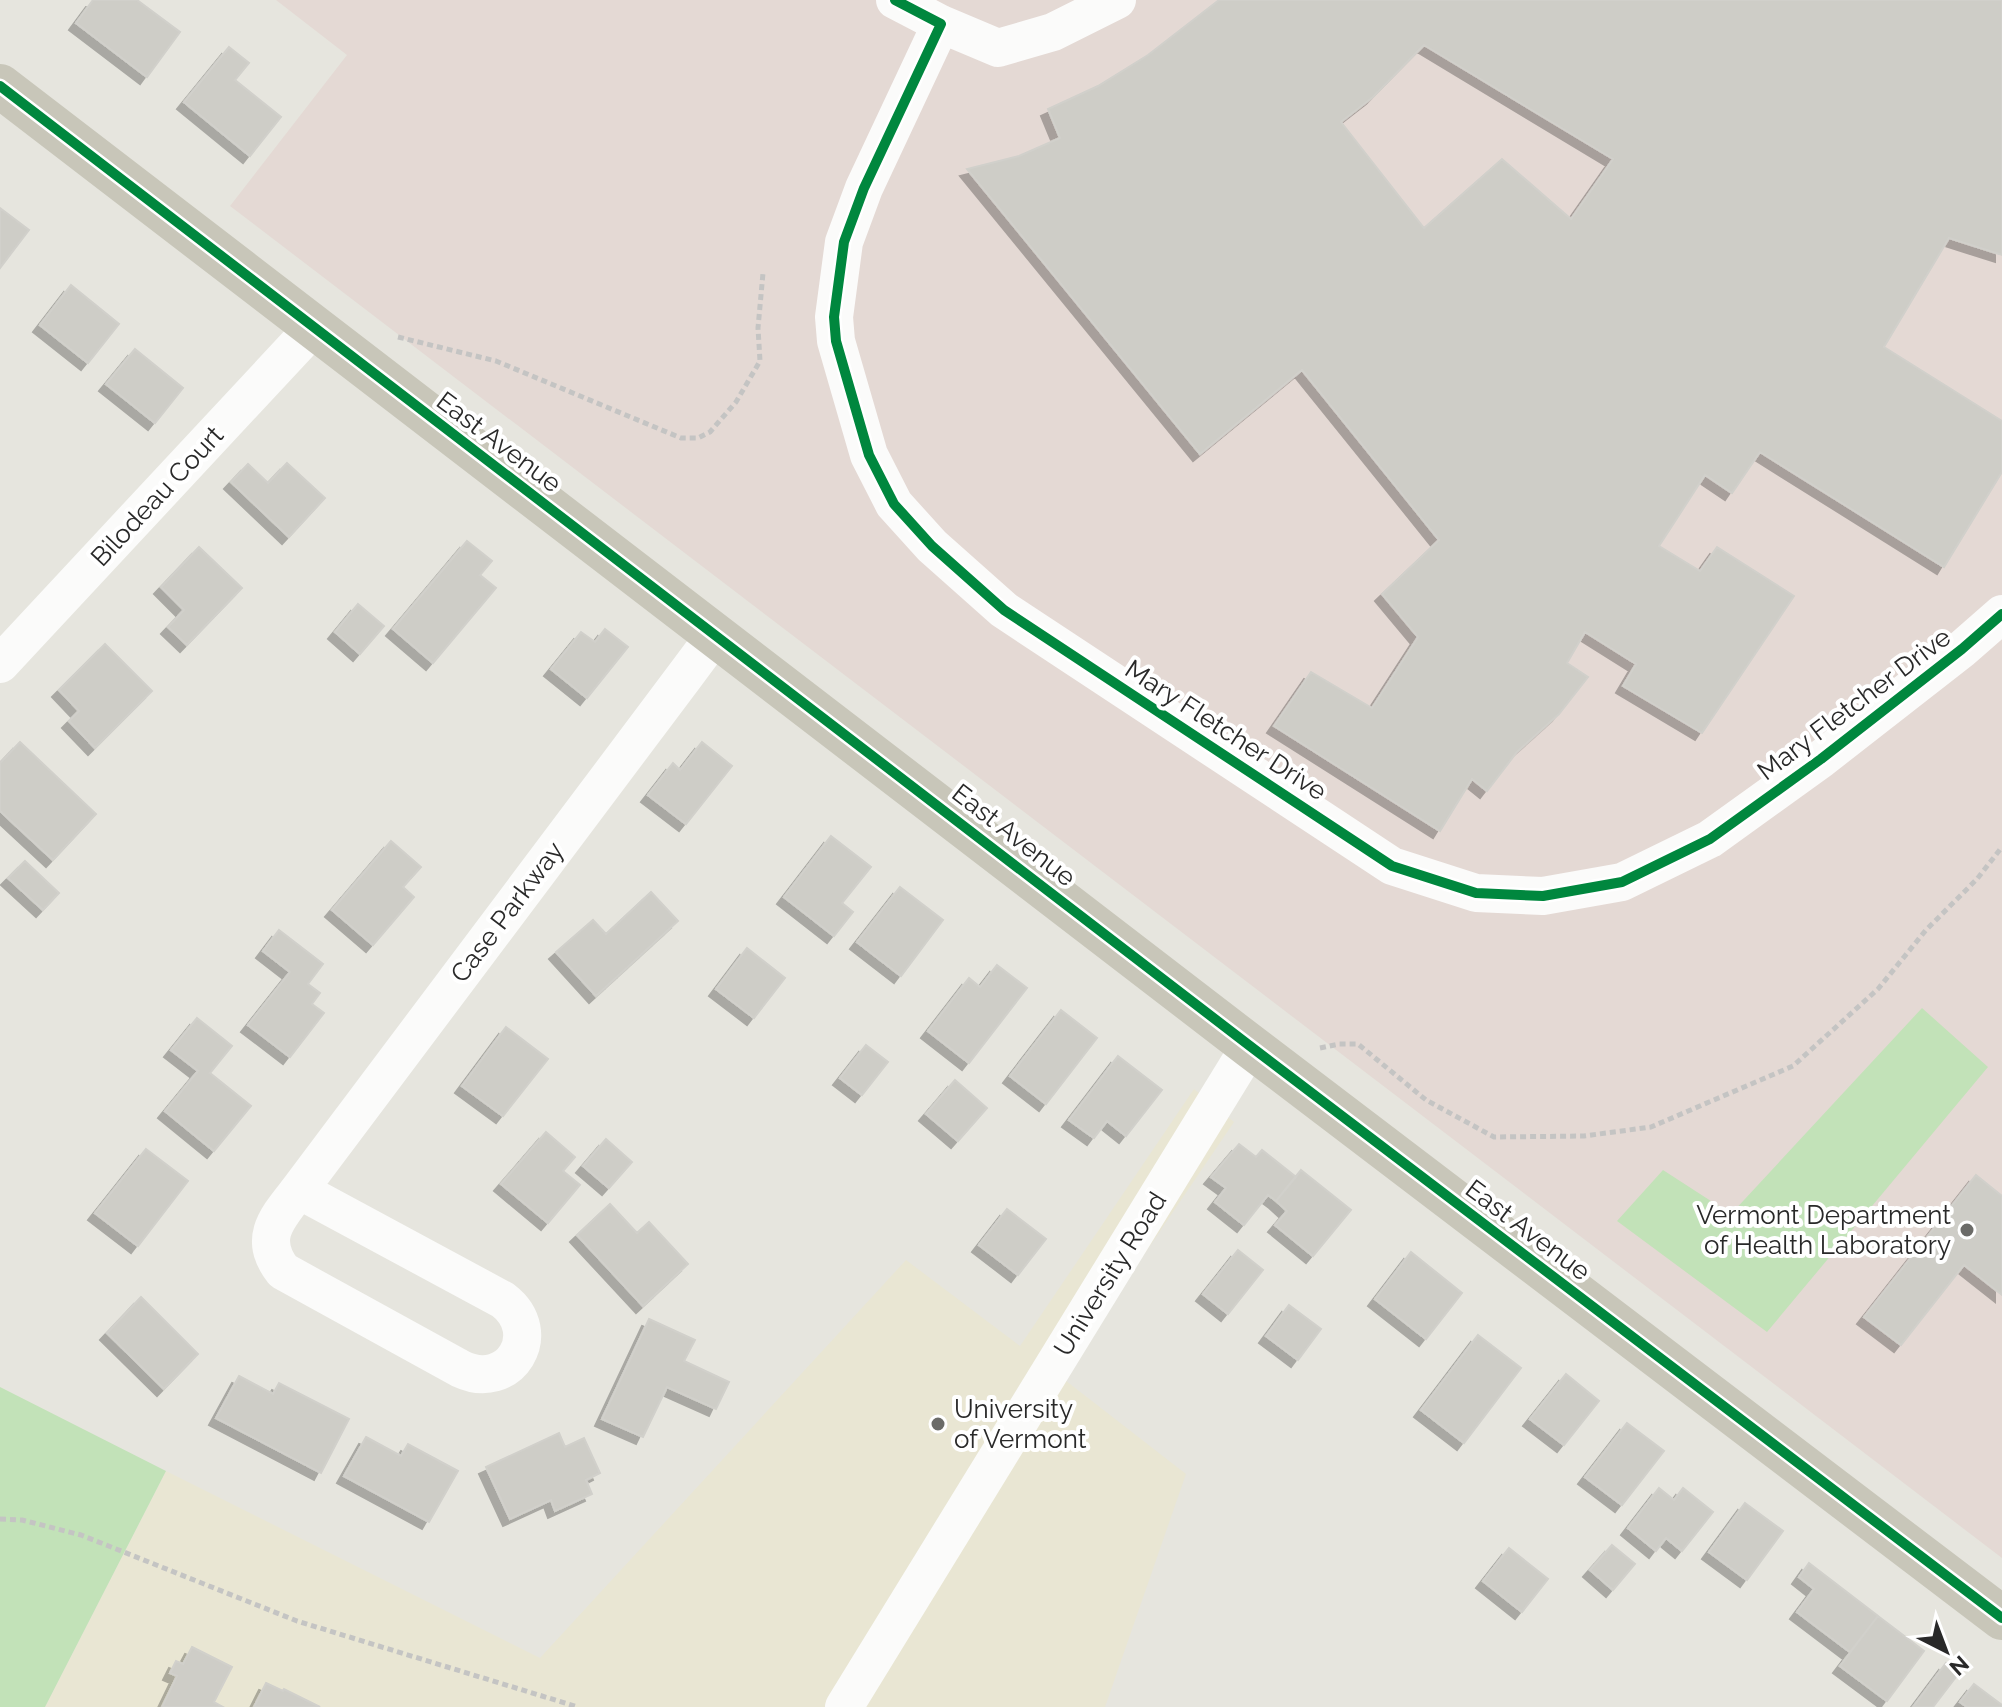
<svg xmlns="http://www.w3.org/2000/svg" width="2002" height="1707" viewBox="0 0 2002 1707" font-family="Raleway,sans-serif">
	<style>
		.education { fill: #e9e6d3 }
		.medical { fill: #e4d9d4 }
		.green { fill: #c2e2b8 }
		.building { fill: #cecdc7; stroke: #d1d0cb; stroke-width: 2; fill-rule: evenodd; filter: url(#shadow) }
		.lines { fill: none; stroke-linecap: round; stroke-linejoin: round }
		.path { stroke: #c4c4c3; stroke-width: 5; stroke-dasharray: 6 4; stroke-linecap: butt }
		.minor { stroke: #fbfbfa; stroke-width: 38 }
		.major { stroke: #c8c6b9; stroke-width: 44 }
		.cycleway-casing { stroke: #fff; stroke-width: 15 }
		.cycleway { stroke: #00873e; stroke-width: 10 }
		.poi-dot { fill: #6b6b68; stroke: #fff; stroke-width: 3 }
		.labels { text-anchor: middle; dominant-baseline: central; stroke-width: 8; stroke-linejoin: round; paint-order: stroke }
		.street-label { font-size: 26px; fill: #292929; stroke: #fff }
		.poi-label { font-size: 26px; fill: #292929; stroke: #fff; text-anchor: end }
	</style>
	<defs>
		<filter id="shadow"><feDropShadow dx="-7" dy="7" stdDeviation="0" flood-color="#0004"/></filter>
	</defs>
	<rect width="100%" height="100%" fill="#e6e5de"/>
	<!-- education -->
	<path class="education" d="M 1194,1089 L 1234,1122 L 1061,1377 L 1186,1474 L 1105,1707 L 45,1707 L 166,1471 L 540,1658 L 906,1260 L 1020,1346 Z"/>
	<!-- medical -->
	<path class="medical" d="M 276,0 L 2002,0 L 2002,1558 L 230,206 L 347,55 Z"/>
	<!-- green -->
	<path class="green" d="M 1922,1008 L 1988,1067 L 1767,1332 L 1617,1221 L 1663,1170 L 1731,1214 Z
		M 0,1387 L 166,1471 L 45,1707 L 0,1707 Z"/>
	<!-- building -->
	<path class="building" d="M 93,0 L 137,0 L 180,32 L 147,77 L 76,23 Z
		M 1219,0 L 2002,0 L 2002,255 L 1949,238 L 1884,347 L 2002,421 L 2002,472 L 1944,567 L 1760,452 L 1732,493 L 1705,475 L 1659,546 L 1700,571 L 1717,547 L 1794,596 L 1702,733 L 1623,686 L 1636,664 L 1585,632 L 1567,663 L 1588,677 L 1559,714 L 1517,752 L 1487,791 L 1472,779 L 1440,831 L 1274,726 L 1311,672 L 1372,708 L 1418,637 L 1382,594 L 1439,540 L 1302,370 L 1200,454 L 967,169 L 1019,156 L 1060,138 L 1048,109 L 1098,86 L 1148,55 ZM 1424,45 L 1613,159 L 1571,219 L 1502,159 L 1424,228 L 1341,122 L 1373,97 Z
		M 229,47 L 249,63 L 235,80 L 281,117 L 250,156 L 184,102 Z
		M 0,208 L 29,230 L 0,268 Z
		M 71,285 L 119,324 L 88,363 L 40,325 Z
		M 135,349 L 183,388 L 155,423 L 106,384 Z
		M 287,463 L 325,498 L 289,537 L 231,482 L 248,464 L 268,483 Z
		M 467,541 L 492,561 L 480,575 L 496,588 L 433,663 L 393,629 Z
		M 199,547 L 242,588 L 187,645 L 168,627 L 184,610 L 161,587 Z
		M 358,604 L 384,626 L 360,654 L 335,632 Z
		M 605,629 L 628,647 L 587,698 L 551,669 L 581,632 L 595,642 Z
		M 105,644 L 152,691 L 95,748 L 69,721 L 79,711 L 59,690 Z
		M 20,742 L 96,814 L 53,860 L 0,811 L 0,763 Z
		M 702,742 L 732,766 L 686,824 L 648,795 L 673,763 L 680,770 Z
		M 831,836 L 871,867 L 842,903 L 853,912 L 834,936 L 784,897 Z
		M 391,841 L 421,867 L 403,887 L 414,897 L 373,945 L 332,910 Z
		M 25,861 L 59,893 L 43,910 L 8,878 Z
		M 900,887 L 943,920 L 901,976 L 857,942 Z
		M 651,892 L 678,921 L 596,996 L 556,952 L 593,920 L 606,934 Z
		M 279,930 L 323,964 L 308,984 L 320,993 L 312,1004 L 324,1013 L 290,1057 L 248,1025 L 290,972 L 263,951 Z
		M 747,948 L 785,978 L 754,1018 L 716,989 Z
		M 997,965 L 1027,988 L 969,1063 L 928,1031 L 969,978 L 980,987 Z
		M 1061,1010 L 1097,1038 L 1046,1104 L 1010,1076 Z
		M 197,1018 L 232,1046 L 210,1073 L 251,1106 L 214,1151 L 165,1111 L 198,1071 L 171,1050 Z
		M 506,1027 L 548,1059 L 503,1116 L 462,1086 Z
		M 866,1045 L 888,1062 L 862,1095 L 840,1078 Z
		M 1118,1056 L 1162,1090 L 1126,1136 L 1107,1121 L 1094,1138 L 1069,1120 Z
		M 955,1080 L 987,1108 L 958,1141 L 926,1114 Z
		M 546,1132 L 575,1157 L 563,1171 L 580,1185 L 548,1223 L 501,1184 Z
		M 606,1139 L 632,1162 L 609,1188 L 583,1166 Z
		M 1239,1144 L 1256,1157 L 1262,1150 L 1296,1177 L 1276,1201 L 1268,1195 L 1244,1225 L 1215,1202 L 1226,1188 L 1211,1177 Z
		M 146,1149 L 188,1181 L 138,1246 L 95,1213 Z
		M 1301,1170 L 1351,1210 L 1313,1256 L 1275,1225 L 1287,1211 L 1276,1201 Z
		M 1976,1175 L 2002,1196 L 2002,1295 L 1964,1265 L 1901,1345 L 1864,1317 Z
		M 610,1204 L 637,1233 L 649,1222 L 688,1264 L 643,1306 L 577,1235 Z
		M 1007,1209 L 1046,1239 L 1018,1275 L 979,1245 Z
		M 1238,1250 L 1263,1270 L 1228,1314 L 1203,1294 Z
		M 1411,1252 L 1462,1293 L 1426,1339 L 1375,1299 Z
		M 141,1297 L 198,1354 L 164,1389 L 107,1333 Z
		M 1289,1305 L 1321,1329 L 1298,1360 L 1266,1336 Z
		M 649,1319 L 695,1340 L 684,1361 L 729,1382 L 716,1409 L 667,1387 L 643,1437 L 602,1419 Z
		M 1478,1335 L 1521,1368 L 1464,1443 L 1421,1410 Z
		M 1566,1374 L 1599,1401 L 1564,1445 L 1530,1419 Z
		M 239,1376 L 273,1394 L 279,1383 L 349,1419 L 321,1473 L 216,1418 Z
		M 1627,1423 L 1664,1451 L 1622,1505 L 1585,1477 Z
		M 559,1433 L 565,1447 L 584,1438 L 600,1473 L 586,1480 L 592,1494 L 555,1511 L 551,1500 L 510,1519 L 486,1467 Z
		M 366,1437 L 401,1456 L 408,1444 L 458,1471 L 429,1522 L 344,1476 Z
		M 1659,1488 L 1674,1500 L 1683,1488 L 1713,1512 L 1682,1551 L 1666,1538 L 1656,1551 L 1628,1528 Z
		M 1745,1503 L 1783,1531 L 1747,1580 L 1709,1552 Z
		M 1612,1545 L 1635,1564 L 1613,1590 L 1590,1570 Z
		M 1509,1548 L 1548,1579 L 1522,1612 L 1483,1581 Z
		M 1809,1563 L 1878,1616 L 1850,1652 L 1797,1612 L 1814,1589 L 1799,1577 Z
		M 1878,1616 L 1924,1651 L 1887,1701 L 1840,1666 Z
		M 192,1647 L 232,1667 L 214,1702 L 223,1707 L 162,1707 L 177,1676 L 170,1673 L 176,1661 L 183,1664 Z
		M 1946,1663 L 1959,1673 L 1933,1707 L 1913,1707 Z
		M 266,1683 L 283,1691 L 284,1689 L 320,1707 L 254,1707 Z
		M 1974,1684 L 2002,1705 L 2002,1707 L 1967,1707 L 1960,1702 Z"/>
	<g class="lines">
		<!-- path -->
		<path class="path" d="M 398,337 L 496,361 L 681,438 L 698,438 L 710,432 L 736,402 L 760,361 L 758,328 L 763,273
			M 1320,1048 L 1339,1044 L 1358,1044 L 1426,1100 L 1494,1137 L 1584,1136 L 1651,1127 L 1793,1066 L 1878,989 L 1926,930 L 1977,879 L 2002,847
			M 0,1519 L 22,1520 L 81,1535 L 297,1621 L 578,1707"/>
		<!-- minor -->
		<path class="minor" d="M 895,0 L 941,24 L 998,48 L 1053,32 L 1117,0
			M 941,24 L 864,188 L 844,242 L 834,317 L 836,341 L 869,455 L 894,504 L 932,546 L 1004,610 L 1392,866 L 1476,893 L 1543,896 L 1622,882 L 1710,839 L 1821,759 L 1962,649 L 2002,614
			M 0,664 L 314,327
			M 299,1190 L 503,1300 C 546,1333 510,1392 461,1369 L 283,1271 C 257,1238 278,1217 299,1190 L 684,677 L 716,634
			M 844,1707 L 1250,1046"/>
		<!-- major -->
		<path class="major" d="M 0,86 L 1250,1046 L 2002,1618"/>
		<defs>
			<path id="cycleway" d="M 895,0 L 941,24 L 864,188 L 844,242 L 834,317 L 836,341 L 869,455 L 894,504 L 932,546 L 1004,610 L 1392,866 L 1476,893 L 1543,896 L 1622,882 L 1710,839 L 1821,759 L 1962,649 L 2002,614
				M 0,86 L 1250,1046 L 2002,1618"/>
		</defs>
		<!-- cycleway casing -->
		<use href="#cycleway" class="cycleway-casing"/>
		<!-- cycleway -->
		<use href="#cycleway" class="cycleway"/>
	</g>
	<!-- markers -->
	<g class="poi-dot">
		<circle cx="1967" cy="1230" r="8"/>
		<circle cx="938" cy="1424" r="8"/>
	</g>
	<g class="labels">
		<!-- street labels -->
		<g class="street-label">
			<text transform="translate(499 442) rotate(37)">East Avenue</text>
			<text transform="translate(157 496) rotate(-47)">Bilodeau Court</text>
			<text transform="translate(1854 704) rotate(-37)">Mary Fletcher Drive</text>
			<text transform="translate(1226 730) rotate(33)">Mary Fletcher Drive</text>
			<text transform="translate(1014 835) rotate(38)">East Avenue</text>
			<text transform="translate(507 912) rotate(-53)">Case Parkway</text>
			<text transform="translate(1528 1230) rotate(37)">East Avenue</text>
			<text transform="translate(1110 1274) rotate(-58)">University Road</text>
		</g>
		<!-- poi labels -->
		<g class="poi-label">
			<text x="1951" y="1215">Vermont Department<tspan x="1951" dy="30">of Health Laboratory</tspan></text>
			<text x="954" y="1409" text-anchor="start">University<tspan x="954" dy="30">of Vermont</tspan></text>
		</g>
	</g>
	<!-- north arrow -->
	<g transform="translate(1946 1651) rotate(138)" stroke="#ffffff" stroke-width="6" paint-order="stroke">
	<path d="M0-6L14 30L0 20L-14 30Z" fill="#292929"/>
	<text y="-12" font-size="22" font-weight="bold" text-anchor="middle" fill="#292929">N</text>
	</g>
</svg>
